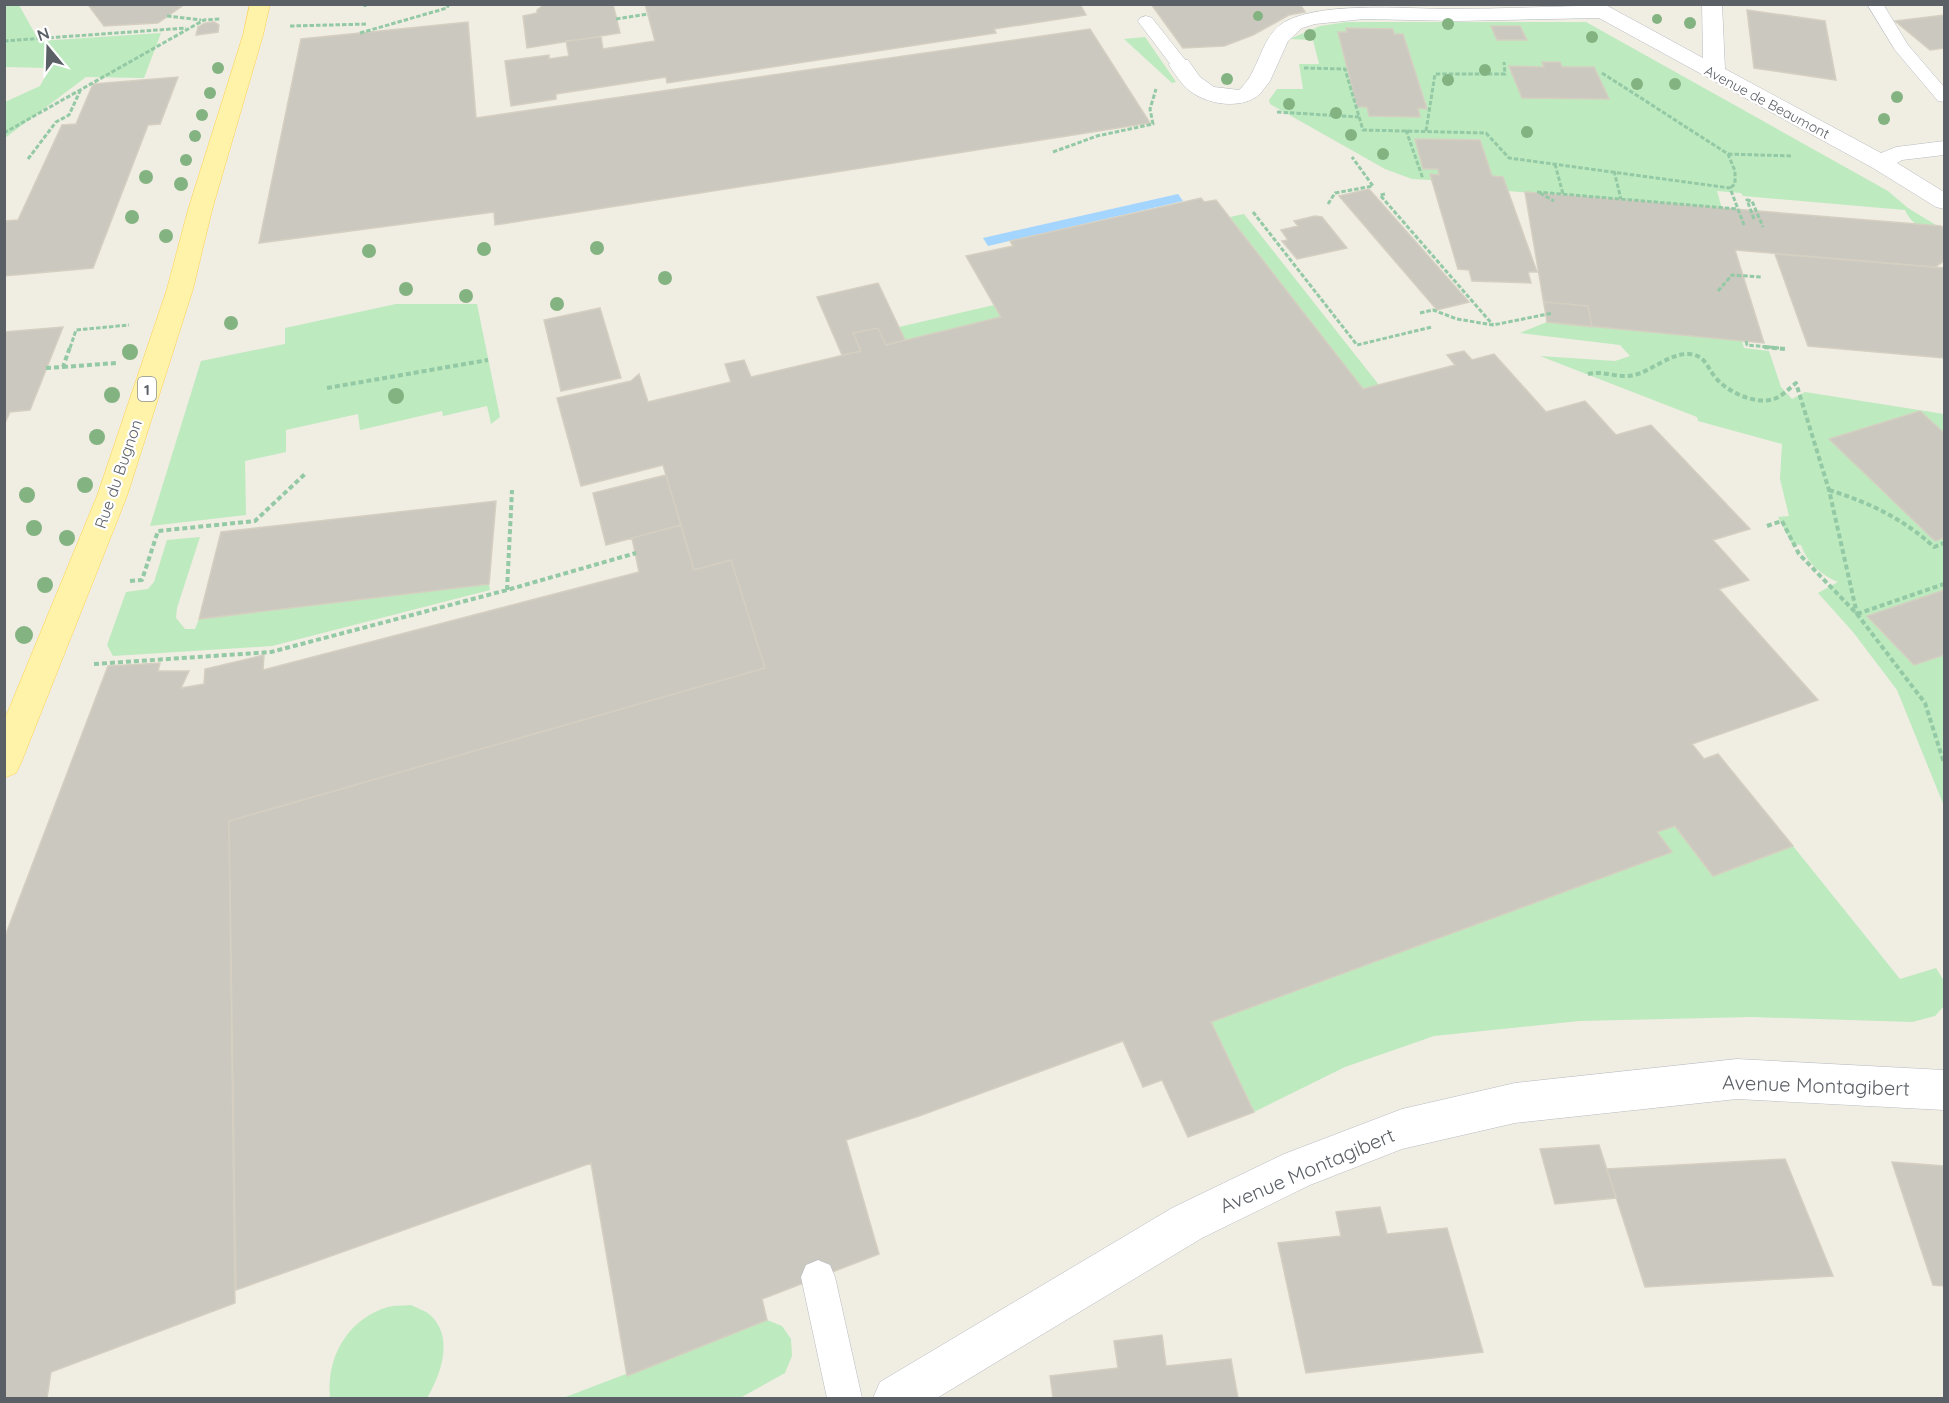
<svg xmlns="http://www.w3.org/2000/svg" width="1949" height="1403" viewBox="0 0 1949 1403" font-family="Quicksand,sans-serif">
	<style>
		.green { fill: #bdeabe }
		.water { fill: #a4d5ff }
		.building { fill: #cbc8c0; stroke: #d5cfc1; stroke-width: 1.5 }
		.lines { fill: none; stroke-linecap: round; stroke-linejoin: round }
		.lane-casing { stroke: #b8bbc1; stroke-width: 1 }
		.street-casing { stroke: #b8bbc1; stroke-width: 1 }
		.primary-casing { stroke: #ffd14d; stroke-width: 1 }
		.path-far1 { stroke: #94c9a5; stroke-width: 3; stroke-dasharray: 4.5 2; stroke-linecap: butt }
		.path { stroke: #94c9a5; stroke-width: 4; stroke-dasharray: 5 3; stroke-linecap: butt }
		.lane { fill: #fff; fill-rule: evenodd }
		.street { fill: #fff; fill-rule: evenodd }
		.primary { fill: #fff3a9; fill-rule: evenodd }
		.tree { fill: #84b382 }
		.labels { text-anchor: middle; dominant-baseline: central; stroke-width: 4.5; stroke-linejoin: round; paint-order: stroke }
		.far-street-label { font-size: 14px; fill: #5b6066; stroke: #fff }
		.shield { fill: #fff; stroke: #8c9094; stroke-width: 1.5 }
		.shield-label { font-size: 15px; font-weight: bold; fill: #5b6066 }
		.street-label { font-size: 16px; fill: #5b6066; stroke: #fff }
		.near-street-label { font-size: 20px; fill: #5b6066; stroke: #fff }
	</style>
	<rect width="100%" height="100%" fill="#f0ede3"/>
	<!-- green -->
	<path class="green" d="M 5,4 L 19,5 L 39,41 L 161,33 L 144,78 L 86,77 L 5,138 L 5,102 L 40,86 L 50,68 L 5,67 Z
		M 1347,22 L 1586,22 L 1888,191 L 1908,208 L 1944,230 C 1925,228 1914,229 1905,210 L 1743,196 L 1741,193 L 1717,191 L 1722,209 L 1508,191 L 1503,177 L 1492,176 L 1480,140 L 1415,139 L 1438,169 L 1439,175 L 1430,175 L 1431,180 L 1412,179 L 1385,169 L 1270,104 L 1269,100 L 1277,89 L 1303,89 L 1299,64 L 1319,64 L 1313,40 L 1290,39 L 1320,26 Z
		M 1145,37 L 1176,82 L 1172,83 L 1124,39 Z
		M 1244,214 L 1379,385 L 1363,389 L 1230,217 Z
		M 1741,271 L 1764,343 L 1742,341 L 1744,348 L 1769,351 L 1781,387 L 1792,399 L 1805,392 L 1944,414 L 1944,806 L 1897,690 L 1853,632 L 1818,593 L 1838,582 C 1820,574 1808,564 1801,545 L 1792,544 L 1778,517 L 1789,516 L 1780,479 L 1782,444 L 1698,421 L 1697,417 L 1540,356 L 1615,361 L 1630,356 L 1620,345 L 1520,333 L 1547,322 L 1591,326 Z
		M 396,304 L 477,304 L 500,417 L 491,424 L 487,406 L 443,416 L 442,411 L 360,430 L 358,414 L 286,430 L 286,452 L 245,461 L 246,515 L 150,526 L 201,361 L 285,344 L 285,328 Z
		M 994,305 L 1001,317 L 905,340 L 899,327 Z
		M 200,537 L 177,608 L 176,618 L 185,629 L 195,629 L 199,619 L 489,584 L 490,590 L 272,646 L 113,656 L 107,645 L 126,592 L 148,589 L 154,582 L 167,540 Z
		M 1675,826 L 1713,876 L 1793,846 L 1900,979 L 1936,968 L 1944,981 L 1944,1006 L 1935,1016 L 1912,1022 L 1752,1017 L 1579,1021 L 1434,1036 L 1345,1067 L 1254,1112 L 1211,1022 L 1672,852 L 1657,832 Z
		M 411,1305 C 416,1308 424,1310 429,1314 C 455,1336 441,1374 427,1398 L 330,1398 C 326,1358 347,1319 388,1307 C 395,1305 404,1306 411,1305 Z
		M 767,1320 L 782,1326 L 791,1339 L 792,1356 L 785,1373 L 740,1398 L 563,1398 Z"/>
	<!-- water -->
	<path class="water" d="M 1178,194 L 1183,201 L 988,246 L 983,238 Z"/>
	<!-- building -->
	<path class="building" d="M 92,4 L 185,4 L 158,23 L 104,26 L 89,6 Z
		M 545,4 L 613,4 L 620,33 L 527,48 L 523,16 L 537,13 L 537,10 Z
		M 645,4 L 1080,4 L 1086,15 L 994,29 L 996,33 L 667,83 L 666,77 L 556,94 L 556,99 L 511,106 L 505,61 L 549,55 L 549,59 L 569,56 L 566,41 L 601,37 L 603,49 L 655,41 Z
		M 1151,4 L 1300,4 L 1305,12 L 1289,15 L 1253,35 L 1224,46 L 1183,48 Z
		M 1747,10 L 1825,21 L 1836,80 L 1754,68 Z
		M 1944,15 L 1944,48 L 1930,50 L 1895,21 Z
		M 214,22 L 219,25 L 218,32 L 196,35 L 198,27 L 205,23 Z
		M 468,22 L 476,118 L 1090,29 L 1150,123 L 495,225 L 494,212 L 259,243 L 301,39 Z
		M 1491,26 L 1520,26 L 1527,40 L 1497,40 Z
		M 1346,28 L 1393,29 L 1394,34 L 1403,34 L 1427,109 L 1418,108 L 1420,117 L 1369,116 L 1367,107 L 1357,107 L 1338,32 L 1347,32 Z
		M 1542,62 L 1560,62 L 1562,67 L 1594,67 L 1609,99 L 1522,98 L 1509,66 L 1544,67 Z
		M 178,77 L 160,124 L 148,125 L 93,268 L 4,276 L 4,221 L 18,220 L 62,125 L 76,124 L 93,84 Z
		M 1415,139 L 1480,140 L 1492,176 L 1503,177 L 1537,272 L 1528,272 L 1531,283 L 1472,281 L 1469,270 L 1458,269 L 1430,174 L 1439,175 L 1438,169 L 1423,169 Z
		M 1369,189 L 1469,302 L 1437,310 L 1339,196 Z
		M 1525,192 L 1941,226 L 1944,228 L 1944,261 L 1935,267 L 1735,250 L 1764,343 L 1547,322 Z
		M 1201,198 L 1204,202 L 1216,200 L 1363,389 L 1455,365 L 1447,355 L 1464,351 L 1472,360 L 1494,354 L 1546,412 L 1585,401 L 1616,435 L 1651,425 L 1750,529 L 1713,540 L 1749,580 L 1719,589 L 1818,700 L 1692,744 L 1704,759 L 1718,754 L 1793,846 L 1713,876 L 1675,826 L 1657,832 L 1672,852 L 1211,1022 L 1254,1112 L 1188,1137 L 1162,1080 L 1143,1087 L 1123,1041 L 919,1116 L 846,1140 L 879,1254 L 762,1299 L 767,1320 L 627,1376 L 591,1163 L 236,1290 L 229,821 L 765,668 L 731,560 L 694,570 L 663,465 L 581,486 L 557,398 L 631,381 L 639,374 L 648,402 L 731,382 L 725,364 L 744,360 L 751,377 L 861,351 L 853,333 L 878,328 L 886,345 L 1001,317 L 966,256 L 1013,246 L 1010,241 Z
		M 1315,216 L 1322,217 L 1347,248 L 1297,259 L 1282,241 L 1288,240 L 1281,230 L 1298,226 L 1294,221 Z
		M 1775,254 L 1944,268 L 1944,358 L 1808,346 Z
		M 878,283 L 905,340 L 886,345 L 878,328 L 853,333 L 861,351 L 842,355 L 817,297 Z
		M 1544,302 L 1588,306 L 1592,327 L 1547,322 Z
		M 600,308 L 621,378 L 561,391 L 544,320 Z
		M 63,327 L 30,410 L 10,412 L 4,425 L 4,332 Z
		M 1920,411 L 1944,433 L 1944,538 L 1935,541 L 1829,439 Z
		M 666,475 L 681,525 L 606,545 L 593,493 Z
		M 496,501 L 489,584 L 199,619 L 221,532 Z
		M 681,525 L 694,570 L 731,560 L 765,668 L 229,821 L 235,1303 L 51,1372 L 47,1398 L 4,1398 L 4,939 L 108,666 L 160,663 L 158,671 L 189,671 L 181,688 L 204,684 L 205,669 L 264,655 L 263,670 L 639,572 L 632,538 Z
		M 1944,590 L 1944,655 L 1914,665 L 1867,616 Z
		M 1599,1145 L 1616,1198 L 1555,1204 L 1540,1149 Z
		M 1785,1159 L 1833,1276 L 1645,1287 L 1607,1169 Z
		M 1892,1162 L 1944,1166 L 1944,1286 L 1933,1285 Z
		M 1380,1207 L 1387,1234 L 1447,1228 L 1483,1352 L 1306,1373 L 1278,1243 L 1341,1236 L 1336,1212 Z
		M 1162,1335 L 1166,1366 L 1231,1359 L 1238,1398 L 1053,1398 L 1050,1376 L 1118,1368 L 1114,1341 Z"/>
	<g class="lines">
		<defs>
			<path id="lane" d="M 1867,4 L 1883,4 L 1908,45 L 1944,87 L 1944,102 L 1938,101 L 1895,50 Z
				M 1146,16 L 1152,18 L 1186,61 L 1188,65 L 1186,69 L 1174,69 L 1140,24 L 1138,21 L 1140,18 Z
				M 818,1260 L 830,1265 L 835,1277 L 862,1398 L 827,1398 L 801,1277 L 806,1265 Z"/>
			<path id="street" d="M 1578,4 L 1604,4 L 1703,58 L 1702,4 L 1722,4 L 1725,69 L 1881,153 L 1896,147 L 1944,141 L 1944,155 L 1902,160 L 1897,163 L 1944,192 L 1944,209 L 1936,207 L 1873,168 L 1599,18 L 1457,21 L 1364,19 L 1315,24 L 1302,28 L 1288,41 L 1270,81 L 1260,94 C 1242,110 1208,105 1190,91 C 1181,84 1175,74 1169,65 L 1172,60 L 1180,59 L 1188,60 L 1200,77 L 1214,87 L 1239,90 C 1259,73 1259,42 1280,25 C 1314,0 1407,9 1451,9 C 1494,9 1537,7 1579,6 Z
				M 1737,1059 L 1944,1070 L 1944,1110 L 1737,1099 L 1515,1123 L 1402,1149 L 1310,1185 L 1202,1238 L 937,1398 L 873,1398 L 880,1382 L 1172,1208 L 1284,1154 L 1402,1109 L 1515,1083 Z"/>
			<path id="primary" d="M 250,4 L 270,4 L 263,35 L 212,210 L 193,289 L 127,496 L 21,763 L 16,773 L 4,778 L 4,721 L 97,496 L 167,289 L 188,210 L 243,35 Z"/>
		</defs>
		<!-- lane casing -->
		<use href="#lane" class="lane-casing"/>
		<!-- street casing -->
		<use href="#street" class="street-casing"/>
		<!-- primary casing -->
		<use href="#primary" class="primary-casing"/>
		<!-- path-far1 -->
		<path class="path-far1" d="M 365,4 L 365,7
			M 167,16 L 201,20
			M 616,19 L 648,14
			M 290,26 L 368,24
			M 360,33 L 447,8 L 449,4
			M 4,41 L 186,28
			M 1304,68 L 1345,69 L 1363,130 L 1486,133 L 1509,158 L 1730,188 L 1744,225
			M 1602,73 L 1728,154 L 1735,171 L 1735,184 L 1730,188
			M 1277,112 L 1359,117
			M 1406,130 L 1423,179
			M 1426,131 L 1435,74 L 1505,74 L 1504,62
			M 4,133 L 204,20 L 220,19
			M 1053,152 L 1097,136 L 1153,124 L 1150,109 L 1156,89
			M 1728,154 L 1793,156
			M 28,159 L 56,122 L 69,115 L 80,91
			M 1555,164 L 1563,194
			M 1614,171 L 1621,199
			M 1537,192 L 1738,209
			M 1540,193 L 1554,201
			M 1385,194 L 1380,195 L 1493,325
			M 1328,204 L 1335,193 L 1373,186 L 1352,157
			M 1253,212 L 1357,345 L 1432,327
			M 1754,219 L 1747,200 L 1752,201 L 1763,227
			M 1718,291 L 1732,275 L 1761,277
			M 1420,313 L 1433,310 L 1457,319 L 1493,325 L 1553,313
			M 1746,341 L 1747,345 L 1779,348
			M 70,348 L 76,330 L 129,325"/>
		<!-- path -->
		<path class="path" d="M 1764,347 L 1786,349
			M 63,367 L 116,363
			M 46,368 L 63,367 L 70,347
			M 1588,374 C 1604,370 1618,379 1634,375 C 1652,371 1670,353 1689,354 C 1705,355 1707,367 1715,377 C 1727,392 1755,405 1774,399 C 1782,396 1789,389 1796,383 L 1829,490 L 1857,614
			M 327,388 L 488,360
			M 1829,490 C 1868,502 1904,519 1934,547 L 1944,543
			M 1767,526 L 1782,521 L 1799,554 L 1857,614 L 1925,703 L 1944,763
			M 130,581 L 142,580 L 158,531 L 255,521 L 306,473
			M 507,590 L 512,490
			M 1857,614 L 1944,584
			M 94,664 L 271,652 L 507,590 L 636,553"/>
		<!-- lane -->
		<use href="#lane" class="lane"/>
		<!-- street -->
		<use href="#street" class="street"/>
		<!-- primary -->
		<use href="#primary" class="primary"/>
	</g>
	<!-- trees -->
	<g class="tree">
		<circle cx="1258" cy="16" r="5"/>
		<circle cx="1657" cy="19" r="5"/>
		<circle cx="1690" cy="23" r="6"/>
		<circle cx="1448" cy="24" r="6"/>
		<circle cx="1310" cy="35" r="6"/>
		<circle cx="1592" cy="37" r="6"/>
		<circle cx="218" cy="68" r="6"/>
		<circle cx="1485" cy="70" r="6"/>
		<circle cx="1227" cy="79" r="6"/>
		<circle cx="1448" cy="80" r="6"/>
		<circle cx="1637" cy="84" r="6"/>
		<circle cx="1675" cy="84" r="6"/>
		<circle cx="210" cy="93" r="6"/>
		<circle cx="1897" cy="97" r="6"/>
		<circle cx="1289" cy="104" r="6"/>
		<circle cx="1336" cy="113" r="6"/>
		<circle cx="202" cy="115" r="6"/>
		<circle cx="1884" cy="119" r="6"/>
		<circle cx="1527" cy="132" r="6"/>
		<circle cx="1351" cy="135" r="6"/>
		<circle cx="195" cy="136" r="6"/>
		<circle cx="1383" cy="154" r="6"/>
		<circle cx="186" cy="160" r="6"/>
		<circle cx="146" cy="177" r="7"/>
		<circle cx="181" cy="184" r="7"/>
		<circle cx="132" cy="217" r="7"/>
		<circle cx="166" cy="236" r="7"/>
		<circle cx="597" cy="248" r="7"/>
		<circle cx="484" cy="249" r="7"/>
		<circle cx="369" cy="251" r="7"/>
		<circle cx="665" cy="278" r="7"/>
		<circle cx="406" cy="289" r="7"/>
		<circle cx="466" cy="296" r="7"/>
		<circle cx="557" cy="304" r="7"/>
		<circle cx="231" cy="323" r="7"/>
		<circle cx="130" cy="352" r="8"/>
		<circle cx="112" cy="395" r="8"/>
		<circle cx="396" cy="396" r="8"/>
		<circle cx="97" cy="437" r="8"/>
		<circle cx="85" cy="485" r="8"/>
		<circle cx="27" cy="495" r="8"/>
		<circle cx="34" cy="528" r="8"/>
		<circle cx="67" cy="538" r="8"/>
		<circle cx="45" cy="585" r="8"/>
		<circle cx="24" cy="635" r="9"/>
	</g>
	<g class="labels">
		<!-- far-street labels -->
		<g class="far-street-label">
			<text transform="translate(1767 102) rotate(28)">Avenue de Beaumont</text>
		</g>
		<!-- shield labels -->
		<rect class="shield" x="138" y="377" width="18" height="24" rx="4.5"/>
		<g class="shield-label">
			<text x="147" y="389">1</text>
		</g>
		<!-- street labels -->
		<g class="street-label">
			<text transform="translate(118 474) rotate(-71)">Rue du Bugnon</text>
		</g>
		<!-- near-street labels -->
		<g class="near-street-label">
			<text transform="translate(1816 1085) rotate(2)">Avenue Montagibert</text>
			<text transform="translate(1307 1170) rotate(-23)">Avenue Montagibert</text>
		</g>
	</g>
	<!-- border -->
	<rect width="1949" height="1403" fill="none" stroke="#5b6066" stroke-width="12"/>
	<!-- north arrow -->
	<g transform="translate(48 48) rotate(341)" stroke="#ffffff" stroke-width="4.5" paint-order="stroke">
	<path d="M0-4.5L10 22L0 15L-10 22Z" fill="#5b6066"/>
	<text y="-9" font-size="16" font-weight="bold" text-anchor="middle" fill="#5b6066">N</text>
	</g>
</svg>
